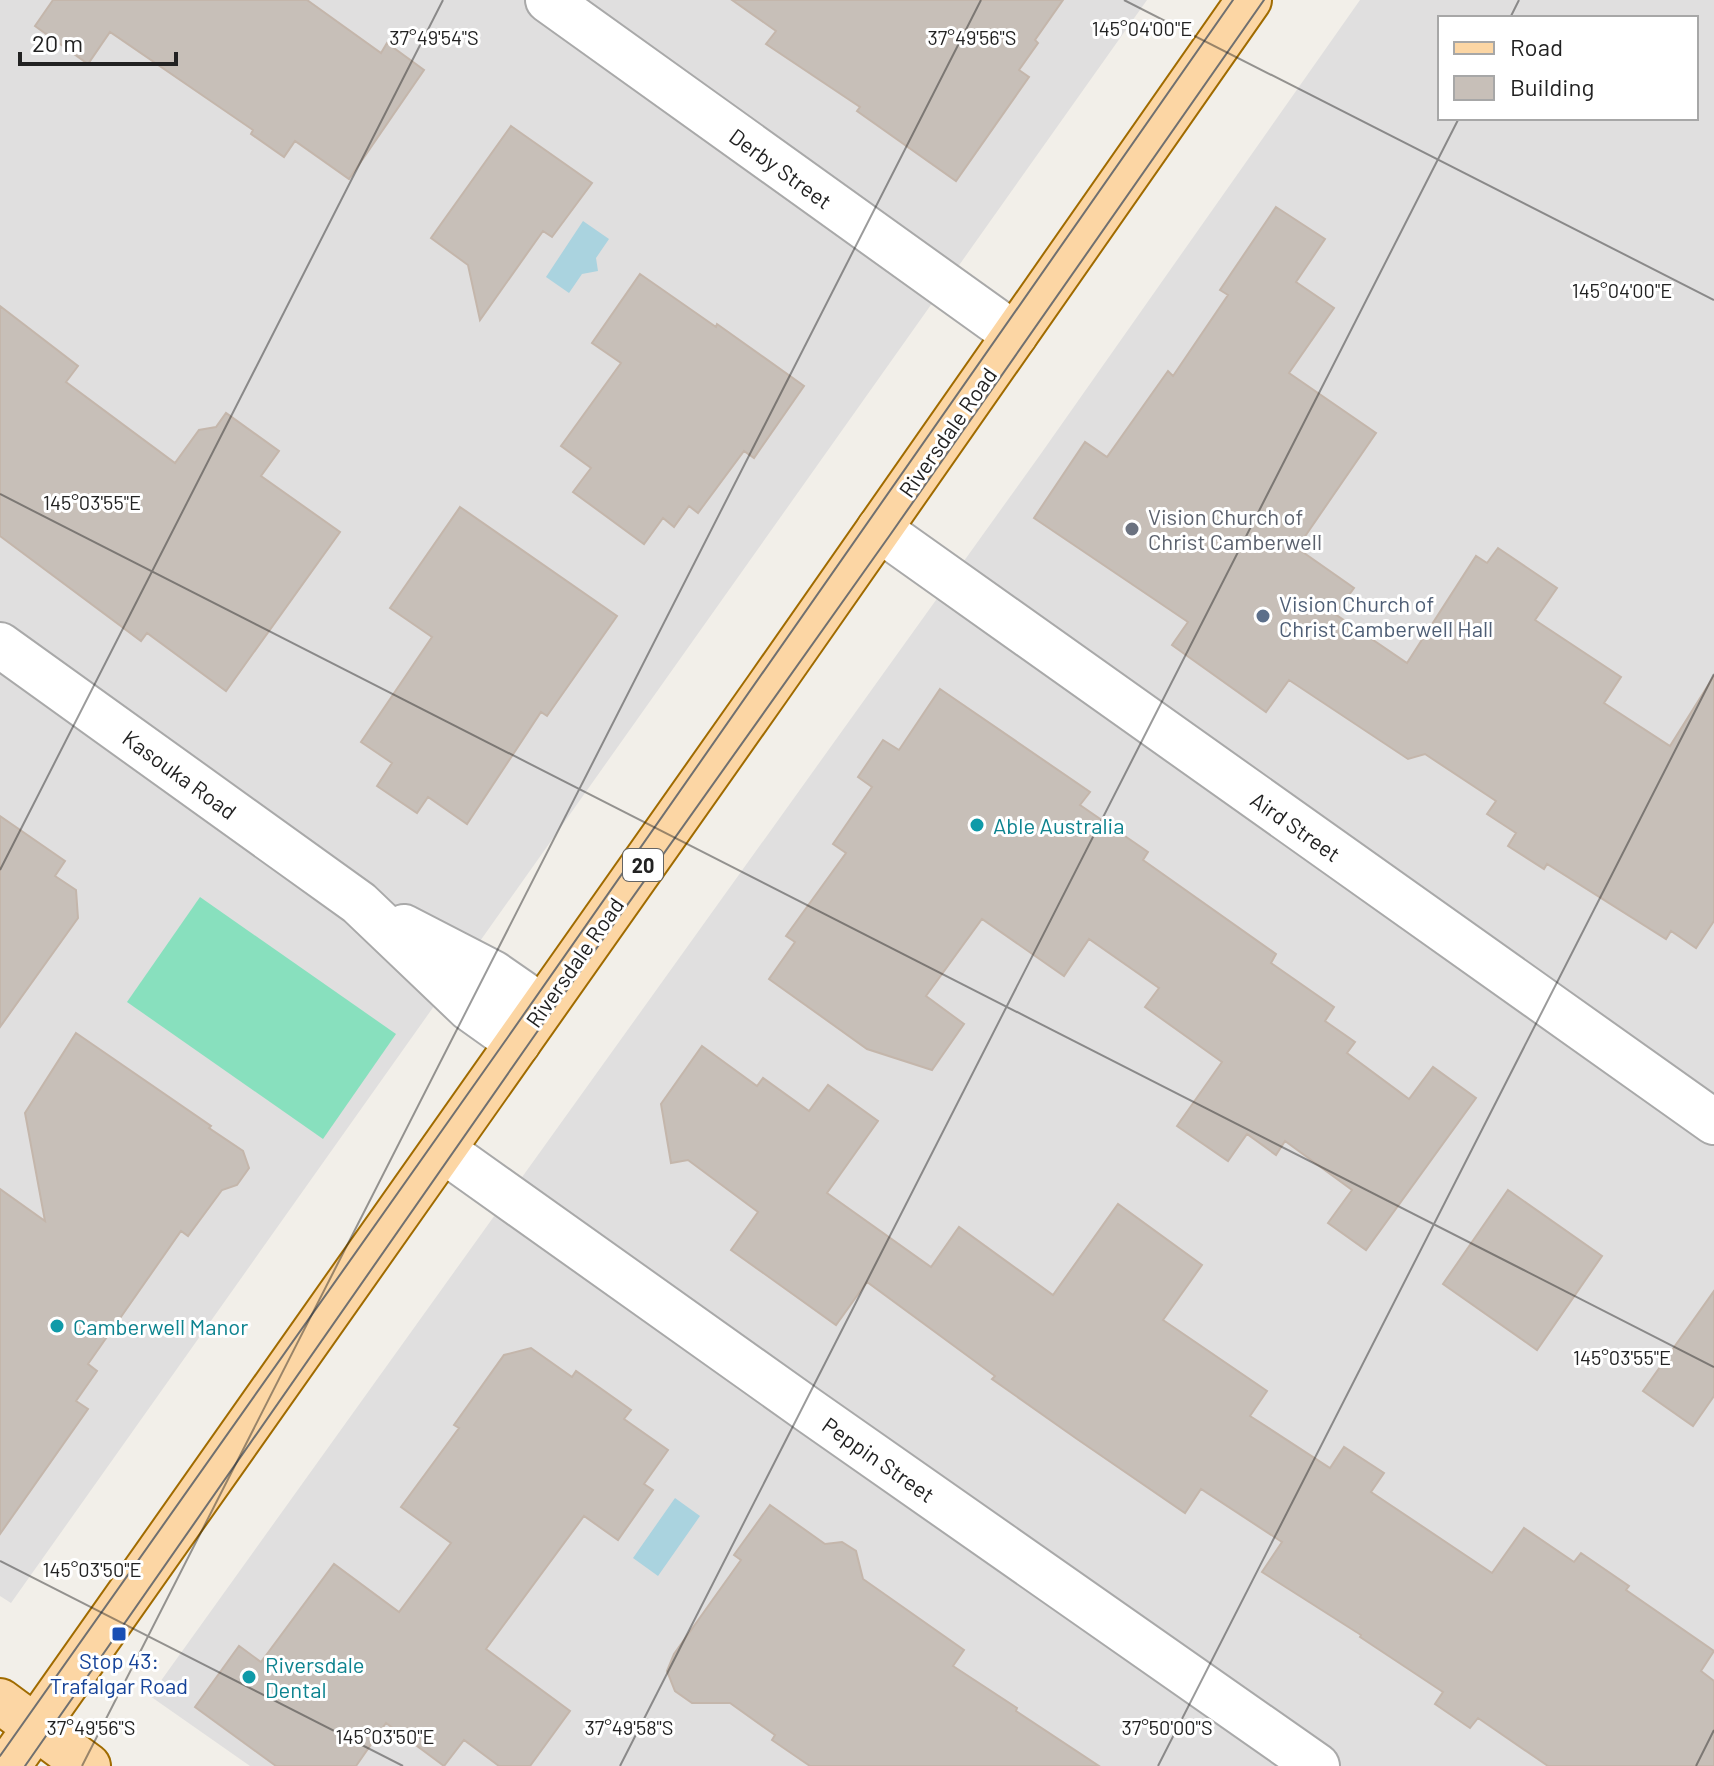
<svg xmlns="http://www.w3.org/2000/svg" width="1714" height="1766" viewBox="0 0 1714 1766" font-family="Barlow,sans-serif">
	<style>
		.residential { fill: #e0dfdf; fill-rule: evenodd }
		.pitch { fill: #88e0be }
		.water { fill: #aad3df }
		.building { fill: #c7bfb8; stroke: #c4b6ab; stroke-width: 2 }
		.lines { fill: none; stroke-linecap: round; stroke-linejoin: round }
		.minor-casing { stroke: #a9a9a9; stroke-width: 48 }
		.major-casing { stroke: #a06b00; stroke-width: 48 }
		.minor { stroke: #fff; stroke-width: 44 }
		.major { stroke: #fcd6a4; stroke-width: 44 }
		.tram { stroke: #707070; stroke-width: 2 }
		.ticks { fill: none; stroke: #222; stroke-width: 2; stroke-opacity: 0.45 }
		.worship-dot { fill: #6b7280; stroke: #fff; stroke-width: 3 }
		.service-dot { fill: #5c6f8a; stroke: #fff; stroke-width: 3 }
		.culture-dot { fill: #0f9aa8; stroke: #fff; stroke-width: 3 }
		.transit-dot { fill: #1a4fb4; stroke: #fff; stroke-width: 3 }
		.labels { text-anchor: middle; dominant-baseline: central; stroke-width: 6; stroke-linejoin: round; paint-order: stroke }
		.shield { fill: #fff; stroke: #646464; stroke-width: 2 }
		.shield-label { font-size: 20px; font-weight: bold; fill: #222 }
		.street-label { font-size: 22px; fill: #222; stroke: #fff }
		.worship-label { font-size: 22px; fill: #5b616d; stroke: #fff; text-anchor: start }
		.service-label { font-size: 22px; fill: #4e5e75; stroke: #fff; text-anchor: start }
		.culture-label { font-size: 22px; fill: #0d838f; stroke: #fff; text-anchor: start }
		.transit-label { font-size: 22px; fill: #164399; stroke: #fff }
		.ticks-label { font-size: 20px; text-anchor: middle; fill: #222; stroke: #fff; stroke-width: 6; stroke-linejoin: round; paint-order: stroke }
	</style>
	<rect width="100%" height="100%" fill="#f2efe9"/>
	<!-- residential -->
	<path class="residential" d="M 0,0 L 1147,0 L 11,1603 L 0,1596 Z
		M 1360,0 L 1714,0 L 1714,1766 L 250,1766 L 150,1696 L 1040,455 ZM 1440,18 L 1696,18 L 1696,118 L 1440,118 Z"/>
	<!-- pitch -->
	<path class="pitch" d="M 200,897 L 396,1034 L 323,1139 L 127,1002 Z"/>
	<!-- water -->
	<path class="water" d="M 583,221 L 609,239 L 596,258 L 598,271 L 582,274 L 569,293 L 546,277 Z
		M 675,1498 L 700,1516 L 658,1576 L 633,1558 Z"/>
	<!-- building -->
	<path class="building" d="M 53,0 L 307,0 L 381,53 L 387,43 L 424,70 L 349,179 L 295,141 L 284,157 L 251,134 L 253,130 L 110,32 L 88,64 L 35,26 Z
		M 732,0 L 1063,0 L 1035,40 L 1038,43 L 1019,70 L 1029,77 L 956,181 L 857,111 L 860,107 L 766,44 L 776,31 Z
		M 511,126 L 592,183 L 552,237 L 543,231 L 480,320 L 468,265 L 431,238 Z
		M 1276,207 L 1325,239 L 1296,282 L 1334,308 L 1289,373 L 1376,433 L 1297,548 L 1354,588 L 1335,614 L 1407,663 L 1476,556 L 1487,563 L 1498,548 L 1557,588 L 1535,620 L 1621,677 L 1604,703 L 1670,746 L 1714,676 L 1714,921 L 1696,948 L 1671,931 L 1666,939 L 1547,864 L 1544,869 L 1508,846 L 1516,833 L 1487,814 L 1496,801 L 1425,754 L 1408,759 L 1289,680 L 1266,712 L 1172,645 L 1188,622 L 1034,518 L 1085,442 L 1107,457 L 1168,371 L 1173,376 L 1228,295 L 1220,290 Z
		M 640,274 L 716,327 L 717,324 L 804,386 L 754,458 L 744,451 L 698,513 L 689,506 L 674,527 L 663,518 L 644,544 L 573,492 L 591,468 L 561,446 L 621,363 L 592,343 Z
		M 0,306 L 78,366 L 66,382 L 175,463 L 199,430 L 216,427 L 226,413 L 279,451 L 261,476 L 340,532 L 226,691 L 147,633 L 141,641 L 0,536 Z
		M 460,507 L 617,616 L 547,716 L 541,712 L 467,824 L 428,797 L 417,813 L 377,786 L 392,763 L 361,742 L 432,637 L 390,608 Z
		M 940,689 L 1090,792 L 1080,805 L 1148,852 L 1143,860 L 1276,954 L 1271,963 L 1334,1007 L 1325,1021 L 1355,1042 L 1347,1053 L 1409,1099 L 1433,1067 L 1476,1098 L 1366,1250 L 1328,1223 L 1352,1190 L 1285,1141 L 1276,1155 L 1247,1134 L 1228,1161 L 1177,1126 L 1222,1062 L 1145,1007 L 1159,988 L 1089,939 L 1064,976 L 982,919 L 926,996 L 964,1024 L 932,1070 L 867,1049 L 769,979 L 795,942 L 786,936 L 846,853 L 833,844 L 872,787 L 858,777 L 883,740 L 899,750 Z
		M 0,816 L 65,861 L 55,876 L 76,890 L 78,918 L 0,1027 Z
		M 76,1033 L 211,1126 L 209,1128 L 243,1151 L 249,1168 L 237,1185 L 222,1190 L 188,1236 L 181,1231 L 88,1364 L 97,1371 L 76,1401 L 88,1409 L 0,1534 L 0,1189 L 45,1221 L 25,1113 Z
		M 702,1046 L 757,1086 L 763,1078 L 809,1111 L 828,1085 L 878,1121 L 827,1193 L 931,1267 L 959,1227 L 1053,1295 L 1118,1204 L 1202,1265 L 1163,1320 L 1267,1391 L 1250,1416 L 1330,1468 L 1344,1447 L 1384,1473 L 1371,1492 L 1492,1573 L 1524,1528 L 1574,1562 L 1581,1553 L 1629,1586 L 1626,1590 L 1714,1651 L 1701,1671 L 1714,1681 L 1714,1766 L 1548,1766 L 1478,1718 L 1470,1728 L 1435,1704 L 1443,1692 L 1360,1637 L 1361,1635 L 1262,1572 L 1282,1542 L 1201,1489 L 1185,1513 L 1077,1439 L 992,1379 L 995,1376 L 867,1282 L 836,1325 L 731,1250 L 758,1212 L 688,1160 L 671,1163 L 661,1104 Z
		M 1508,1190 L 1602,1256 L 1537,1350 L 1443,1284 Z
		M 1714,1291 L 1714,1396 L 1693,1426 L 1643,1391 Z
		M 531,1348 L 572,1377 L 576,1371 L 631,1410 L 624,1419 L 668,1450 L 644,1484 L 653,1490 L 618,1540 L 584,1516 L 486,1649 L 570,1711 L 530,1766 L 499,1766 L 464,1740 L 444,1766 L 386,1723 L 356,1766 L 276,1766 L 195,1707 L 239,1646 L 261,1662 L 334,1564 L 399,1612 L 451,1543 L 401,1507 L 459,1428 L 454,1425 L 504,1355 Z
		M 770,1505 L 825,1544 L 842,1542 L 856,1551 L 863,1579 L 964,1650 L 953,1666 L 1017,1708 L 1016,1711 L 1099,1766 L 810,1766 L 772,1740 L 775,1735 L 730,1703 L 692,1703 L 675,1691 L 667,1671 L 674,1654 L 741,1560 L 734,1555 Z"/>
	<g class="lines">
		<defs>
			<path id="minor" d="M 548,0 L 1015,335
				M 879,529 L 1714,1122
				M 0,645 L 359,903 L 469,1008 L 518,1043
				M 404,927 L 493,973 L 542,1007
				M 443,1150 L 807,1409 L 1317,1766"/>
			<path id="major" d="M 0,1701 L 88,1766
				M 8,1766 L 768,688 L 1249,0"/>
		</defs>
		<!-- minor casing -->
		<use href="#minor" class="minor-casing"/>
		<!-- major casing -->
		<use href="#major" class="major-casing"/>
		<!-- minor -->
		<use href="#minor" class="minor"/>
		<!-- major -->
		<use href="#major" class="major"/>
		<!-- tram -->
		<path class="tram" d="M 0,1756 L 508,1037 L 1233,0
			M 25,1766 L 537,1032 L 890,535 L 1264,0"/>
	</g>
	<!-- ticks -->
	<path class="ticks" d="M 1124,0 L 1714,300M 1510,18 L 1519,0M 0,494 L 1714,1367M 0,870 L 443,0M 0,1561 L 403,1766M 82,1766 L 981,0M 620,1766 L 1459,118M 1158,1766 L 1714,674M 1696,1766 L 1714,1730"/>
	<!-- markers -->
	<circle class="worship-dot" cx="1132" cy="529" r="8"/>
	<circle class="service-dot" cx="1263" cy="616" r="8"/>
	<g class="culture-dot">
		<circle cx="977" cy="825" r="8"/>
		<circle cx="57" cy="1326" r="8"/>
		<circle cx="249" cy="1677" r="8"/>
	</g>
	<rect class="transit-dot" x="111" y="1626" width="16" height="16" rx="4"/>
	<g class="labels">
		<!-- shield labels -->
		<rect class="shield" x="623" y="849" width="40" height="32" rx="6"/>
		<g class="shield-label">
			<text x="643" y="865">20</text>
		</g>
		<!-- street labels -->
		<g class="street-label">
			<text transform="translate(781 168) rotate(36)">Derby Street</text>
			<text transform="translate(947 432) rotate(-55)">Riversdale Road</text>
			<text transform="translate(180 774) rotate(36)">Kasouka Road</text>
			<text transform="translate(1296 826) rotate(35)">Aird Street</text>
			<text transform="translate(574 962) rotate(-55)">Riversdale Road</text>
			<text transform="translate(879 1459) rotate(35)">Peppin Street</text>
		</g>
		<!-- worship labels -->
		<g class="worship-label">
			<text x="1148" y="516">Vision Church of<tspan x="1148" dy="25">Christ Camberwell</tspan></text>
		</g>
		<!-- service labels -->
		<g class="service-label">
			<text x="1279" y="603">Vision Church of<tspan x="1279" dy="25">Christ Camberwell Hall</tspan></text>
		</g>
		<!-- culture labels -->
		<g class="culture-label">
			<text x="993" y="825">Able Australia</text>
			<text x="73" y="1326">Camberwell Manor</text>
			<text x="265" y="1664">Riversdale<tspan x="265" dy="25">Dental</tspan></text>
		</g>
		<!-- transit labels -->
		<g class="transit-label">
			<text x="119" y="1660">Stop 43:<tspan x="119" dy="25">Trafalgar Road</tspan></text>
		</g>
	</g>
	<g class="ticks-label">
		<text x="1142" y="36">145°04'00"E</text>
		<text x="434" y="45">37°49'54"S</text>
		<text x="972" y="45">37°49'56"S</text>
		<text x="1622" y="298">145°04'00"E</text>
		<text x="92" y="510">145°03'55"E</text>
		<text x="1622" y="1365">145°03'55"E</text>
		<text x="92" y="1577">145°03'50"E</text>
		<text x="91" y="1735">37°49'56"S</text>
		<text x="629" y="1735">37°49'58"S</text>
		<text x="1167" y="1735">37°50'00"S</text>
		<text x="385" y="1744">145°03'50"E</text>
	</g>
	<!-- legend -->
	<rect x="1438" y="16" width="260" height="104" fill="#ffffff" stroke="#a7a7a7" stroke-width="2"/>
	<rect x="1454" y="42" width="40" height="12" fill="#fcd6a4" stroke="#a7a7a7" stroke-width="2"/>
	<text x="1510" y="56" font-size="24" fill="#222222">Road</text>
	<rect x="1454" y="76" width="40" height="24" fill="#c7bfb8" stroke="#a7a7a7" stroke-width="2"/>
	<text x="1510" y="96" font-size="24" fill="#222222">Building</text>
	<!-- scale -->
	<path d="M20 52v12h156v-12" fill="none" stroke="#222222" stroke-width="4"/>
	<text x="32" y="52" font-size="24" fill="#222222" stroke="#ffffff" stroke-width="6" paint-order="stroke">20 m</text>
</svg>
